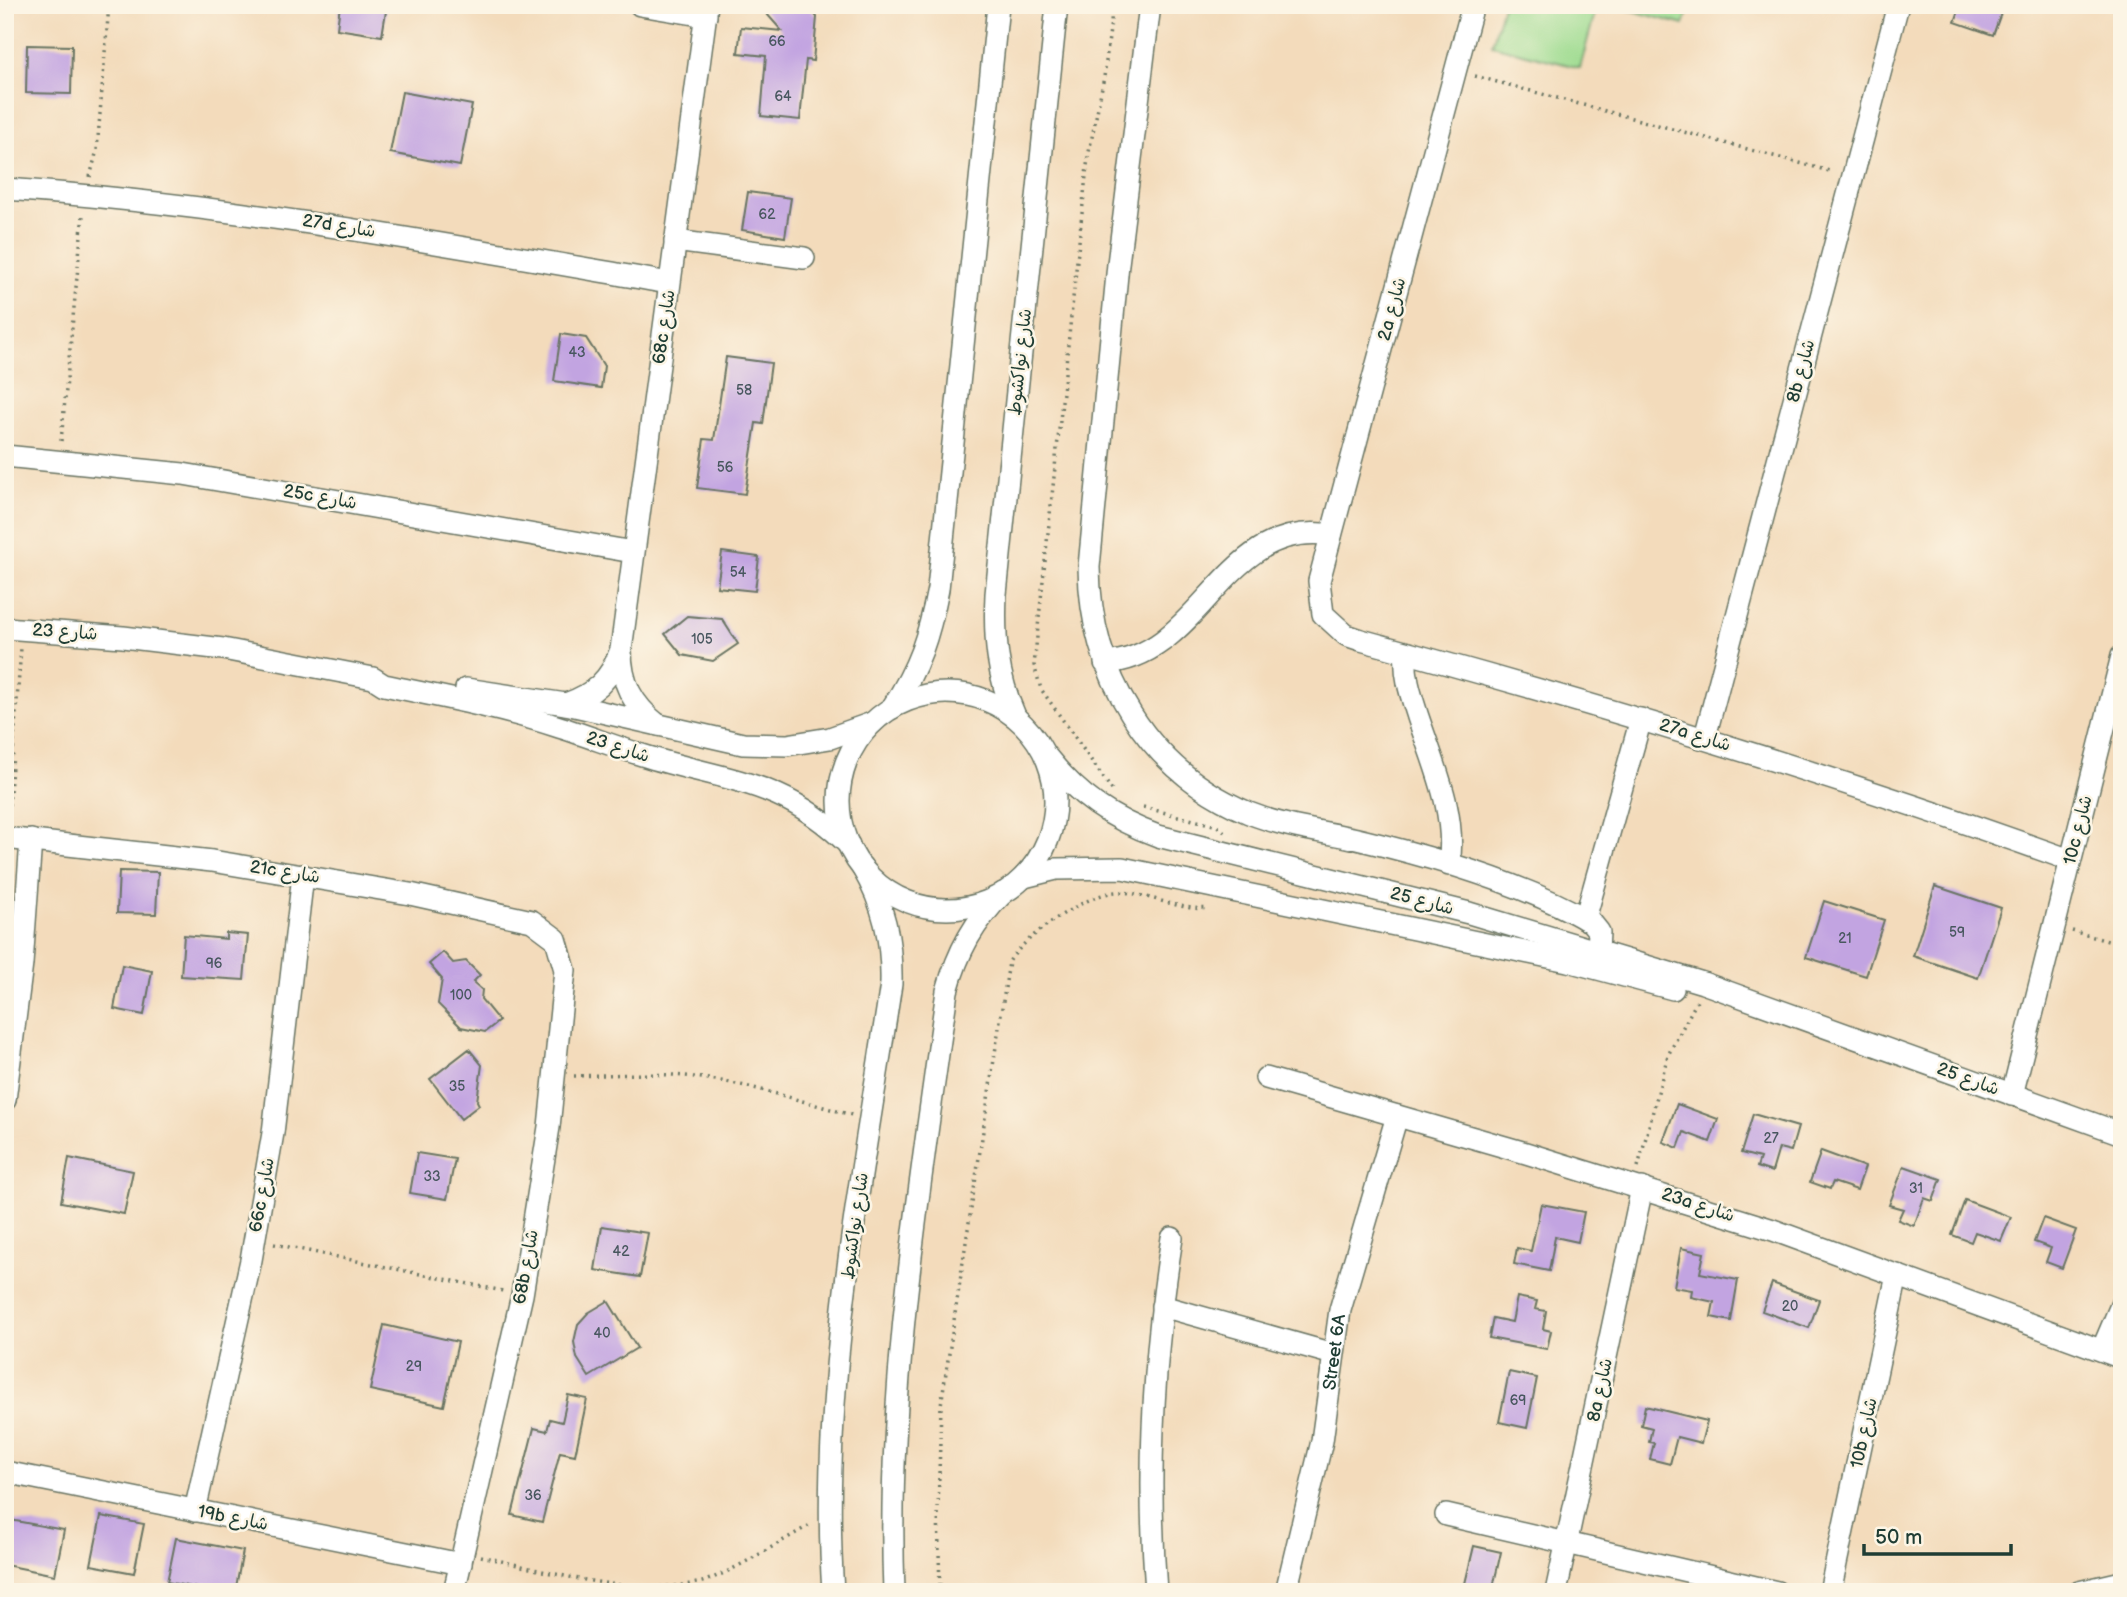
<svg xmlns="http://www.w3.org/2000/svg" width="2127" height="1597" viewBox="0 0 2127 1597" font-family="'Balsamiq Sans','Playpen Sans Arabic',sans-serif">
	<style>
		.green { fill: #9fdc91; stroke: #5f8c62; stroke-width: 2 }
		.building { fill: #c2a4e1 }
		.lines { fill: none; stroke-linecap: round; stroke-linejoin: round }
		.minor-casing { stroke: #697463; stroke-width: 24 }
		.path { stroke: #697463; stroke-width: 3.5; stroke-dasharray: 2 5; stroke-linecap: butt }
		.minor { stroke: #fff; stroke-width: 21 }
		.labels { text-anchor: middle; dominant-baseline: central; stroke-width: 5; stroke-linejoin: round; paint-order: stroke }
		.number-label { font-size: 14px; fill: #48575f }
		.street-label { font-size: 18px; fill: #1f3d34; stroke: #fcf5e5 }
	</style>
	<rect width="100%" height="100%" fill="#fcf5e5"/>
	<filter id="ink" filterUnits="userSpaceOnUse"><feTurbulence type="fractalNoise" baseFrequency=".0143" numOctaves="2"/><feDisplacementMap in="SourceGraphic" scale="14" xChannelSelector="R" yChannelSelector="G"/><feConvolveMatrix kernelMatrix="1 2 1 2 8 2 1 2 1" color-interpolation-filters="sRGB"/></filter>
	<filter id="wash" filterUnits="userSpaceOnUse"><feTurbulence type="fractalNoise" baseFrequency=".00686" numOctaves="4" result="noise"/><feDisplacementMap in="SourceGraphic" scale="28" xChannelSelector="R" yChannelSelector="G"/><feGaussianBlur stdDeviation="1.57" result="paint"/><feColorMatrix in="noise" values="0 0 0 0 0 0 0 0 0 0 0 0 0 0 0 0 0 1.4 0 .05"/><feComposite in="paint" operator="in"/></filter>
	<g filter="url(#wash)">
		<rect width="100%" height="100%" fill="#f3dbbb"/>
		<!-- green -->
		<path class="green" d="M 1503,5 L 1583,5 L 1596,9 L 1580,68 L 1492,45 Z
			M 1611,5 L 1690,5 L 1684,25 Z"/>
		<g id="blocks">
			<!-- building -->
			<path class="building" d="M 340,5 L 387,5 L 382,36 L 337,29 Z
				M 759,5 L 807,5 L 817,17 L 813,61 L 806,60 L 800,120 L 761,116 L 766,56 L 738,53 L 741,27 L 782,31 Z
				M 1961,5 L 2004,5 L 1993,35 L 1955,22 Z
				M 27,45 L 72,46 L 71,94 L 26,93 Z
				M 402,92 L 472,105 L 460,166 L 390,153 Z
				M 748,192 L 791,198 L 785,237 L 742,230 Z
				M 561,334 L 586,338 L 604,366 L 601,388 L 554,381 Z
				M 726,357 L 771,363 L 763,424 L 756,423 L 745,494 L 697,488 L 704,439 L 714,440 Z
				M 722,552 L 759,557 L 755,591 L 717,587 Z
				M 687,616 L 722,619 L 738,644 L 713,661 L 682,655 L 665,634 Z
				M 119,871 L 158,872 L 156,914 L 117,913 Z
				M 1935,886 L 2001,908 L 1978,978 L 1913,956 Z
				M 1824,901 L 1884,920 L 1866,976 L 1806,957 Z
				M 226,933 L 248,935 L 244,980 L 181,976 L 184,935 L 226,939 Z
				M 443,952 L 453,963 L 466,961 L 480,975 L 473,982 L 482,990 L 481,999 L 499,1021 L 485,1032 L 461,1027 L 438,1004 L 442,979 L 429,964 Z
				M 122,965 L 152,971 L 144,1015 L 114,1009 Z
				M 469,1049 L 482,1065 L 477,1101 L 479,1105 L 461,1119 L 430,1079 Z
				M 1677,1104 L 1718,1119 L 1710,1142 L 1684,1132 L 1678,1148 L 1663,1142 Z
				M 1753,1114 L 1798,1127 L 1791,1151 L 1779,1148 L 1772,1172 L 1757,1167 L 1760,1158 L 1741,1153 Z
				M 1821,1151 L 1865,1167 L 1857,1190 L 1833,1182 L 1830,1189 L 1810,1182 Z
				M 417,1153 L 455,1159 L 447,1199 L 410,1193 Z
				M 69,1158 L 133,1171 L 124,1214 L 61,1202 Z
				M 1904,1166 L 1941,1179 L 1933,1201 L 1924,1198 L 1914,1226 L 1898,1220 L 1903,1209 L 1889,1205 Z
				M 1965,1200 L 2011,1217 L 2001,1241 L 1975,1232 L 1971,1242 L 1952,1235 Z
				M 1541,1204 L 1584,1212 L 1578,1242 L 1555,1237 L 1549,1271 L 1514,1264 L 1517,1248 L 1531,1251 Z
				M 2043,1218 L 2076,1230 L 2062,1268 L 2046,1262 L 2051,1248 L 2034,1242 Z
				M 602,1226 L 648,1233 L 640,1277 L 595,1270 Z
				M 1681,1248 L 1704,1253 L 1700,1273 L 1738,1280 L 1731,1321 L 1711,1317 L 1714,1302 L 1691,1297 L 1692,1290 L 1674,1287 Z
				M 1772,1283 L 1819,1300 L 1809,1328 L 1762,1311 Z
				M 1517,1297 L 1537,1301 L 1535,1309 L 1546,1311 L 1543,1329 L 1551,1331 L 1547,1349 L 1489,1338 L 1493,1318 L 1512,1322 Z
				M 608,1301 L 637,1348 L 589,1377 L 577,1358 L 574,1342 L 578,1324 L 588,1313 Z
				M 384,1325 L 458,1342 L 444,1406 L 370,1390 Z
				M 1509,1372 L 1537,1378 L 1527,1428 L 1499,1422 Z
				M 568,1395 L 587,1399 L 575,1455 L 560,1452 L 542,1522 L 512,1515 L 534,1428 L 547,1431 L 550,1419 L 562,1422 Z
				M 1645,1406 L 1707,1421 L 1701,1443 L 1677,1437 L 1670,1464 L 1650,1459 L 1654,1443 L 1649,1442 L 1652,1428 L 1641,1425 Z
				M 101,1516 L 144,1524 L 134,1573 L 91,1565 Z
				M 5,1519 L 64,1530 L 55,1575 L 5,1565 Z
				M 176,1538 L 243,1551 L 235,1592 L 216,1592 L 167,1582 Z
				M 1474,1546 L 1501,1552 L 1492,1592 L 1463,1592 Z"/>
		</g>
	</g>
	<g filter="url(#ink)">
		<use href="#blocks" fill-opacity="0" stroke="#697463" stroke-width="2"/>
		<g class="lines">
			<defs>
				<g id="minor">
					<path d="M 640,5 L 706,16"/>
					<path d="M 1150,5 L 1118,264 L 1089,567 C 1090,674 1148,771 1249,813 C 1284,827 1320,831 1357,839 C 1433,857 1523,883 1591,922 L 1599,932 L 1598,951"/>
					<path d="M 1473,5 L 1319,581 L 1323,614 L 1346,635 L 1361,640 C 1600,705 1837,776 2070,860"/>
					<path d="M 5,189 C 229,204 449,245 669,283"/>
					<path d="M 675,241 L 804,258"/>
					<path d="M 5,456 L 183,474 L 633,552"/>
					<path d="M 5,628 L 123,637 L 223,649 L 373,678 L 384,685 C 442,697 500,708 556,726 C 585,735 613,746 642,755 C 727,782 781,778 849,845"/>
					<path d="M 1406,653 C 1404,676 1411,695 1418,717 C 1434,765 1457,814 1449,865"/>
					<path d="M 1105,663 C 1204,656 1222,518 1331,535"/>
					<path d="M 466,689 L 566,704 L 743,744 L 787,745 L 830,738 L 872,723"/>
					<circle cx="947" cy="801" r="108"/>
					<path d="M 566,704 C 594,694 610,680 620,652"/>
					<path d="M 892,708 C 919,667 929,636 938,589 L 998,5"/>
					<path d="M 1015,716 C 997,675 994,639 996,594 L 1057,5"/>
					<path d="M 658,725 C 632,704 621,683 621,650 L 707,5"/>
					<path d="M 1705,737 L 1898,5"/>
					<path d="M 1047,757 C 1078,796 1111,819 1158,836 L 1469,913 L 1703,983 L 2122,1134"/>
					<path d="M 5,838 L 212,861 L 410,894 L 532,921 L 556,939 L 565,970 L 549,1127 L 522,1295 L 454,1592"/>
					<path d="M 1024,877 L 1056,869 L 1122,868 L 1568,961 L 1673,989"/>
					<path d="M 1585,919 L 1641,719"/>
					<path d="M 1266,1078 L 1526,1153 L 1773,1230 L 2122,1358"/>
					<path d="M 2012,1095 L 2122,656"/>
					<path d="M 5,1100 L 22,964 L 31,840"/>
					<path d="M 1162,1306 L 1333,1354"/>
					<path d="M 2102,1350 L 2122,1303"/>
					<path d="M 5,1472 L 461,1564"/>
					<path d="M 195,1511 L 251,1260 L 273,1133 L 303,875"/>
					<path d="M 1446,1515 L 1777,1592"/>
					<path d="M 833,1592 C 819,1388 861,1184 891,984 C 892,940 884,905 862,867"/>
					<path d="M 894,1592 C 886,1389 919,1191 947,991 C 958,951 974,922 1003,893"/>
					<path d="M 1156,1592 C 1147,1473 1153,1356 1172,1238"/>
					<path id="s1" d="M 1286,1592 L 1322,1441 L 1340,1310 L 1397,1116"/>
					<path d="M 1556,1592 L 1642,1188"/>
					<path d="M 1830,1592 L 1897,1275"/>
					<path d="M 2079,1592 L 2122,1582"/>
				</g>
			</defs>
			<!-- minor casing -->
			<use href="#minor" class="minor-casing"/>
			<!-- path -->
			<path class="path" d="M 1475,76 L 1833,172
				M 90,177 L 97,150 L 109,5
				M 61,441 L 83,215
				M 1112,790 L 1041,689 L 1034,665 L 1088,157 L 1104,77 L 1113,5
				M 1143,807 L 1217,826 L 1225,832
				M 8,819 L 21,648
				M 2072,931 L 2122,945
				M 574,1076 C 614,1075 654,1072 694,1077 C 747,1083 800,1101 852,1115
				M 1638,1167 L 1668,1055 L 1697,1001
				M 274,1244 L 503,1291
				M 481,1556 C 552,1573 630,1597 702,1582 C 733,1572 781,1541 812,1524
				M 940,1592 L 938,1510 L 941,1405 L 1009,962 C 1024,936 1092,889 1122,892 C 1147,894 1185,912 1208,908"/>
			<!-- minor -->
			<use href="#minor" class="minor"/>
		</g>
	</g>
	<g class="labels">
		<!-- number labels -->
		<g class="number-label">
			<text x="777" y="41">66</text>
			<text x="783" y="96">64</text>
			<text x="767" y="214">62</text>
			<text x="577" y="352">43</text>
			<text x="744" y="390">58</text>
			<text x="725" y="467">56</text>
			<text x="738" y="572">54</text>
			<text x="702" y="639">105</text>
			<text x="1957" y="932">59</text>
			<text x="1845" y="938">21</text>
			<text x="214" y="963">96</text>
			<text x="461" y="995">100</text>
			<text x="457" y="1086">35</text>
			<text x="1771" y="1138">27</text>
			<text x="432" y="1176">33</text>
			<text x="1916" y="1188">31</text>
			<text x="621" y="1251">42</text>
			<text x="1790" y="1306">20</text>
			<text x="602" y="1333">40</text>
			<text x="414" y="1366">29</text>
			<text x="1518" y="1400">69</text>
			<text x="533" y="1495">36</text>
		</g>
		<!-- street labels -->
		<g class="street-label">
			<text transform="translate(339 226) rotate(9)">27d شارع</text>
			<text transform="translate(1392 309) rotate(-75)">2a شارع</text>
			<text transform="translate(664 327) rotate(-82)">68c شارع</text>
			<text transform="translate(1020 362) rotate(-84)">شارع نواكشوط</text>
			<text transform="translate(1801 371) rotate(-75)">8b شارع</text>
			<text transform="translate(320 497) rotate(10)">25c شارع</text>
			<text transform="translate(65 632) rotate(4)">شارع 23</text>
			<text transform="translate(1695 735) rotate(17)">27a شارع</text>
			<text transform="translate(618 747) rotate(18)">شارع 23</text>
			<text transform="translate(2078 830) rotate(-76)">10c شارع</text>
			<text transform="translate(285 872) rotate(9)">21c شارع</text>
			<text transform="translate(1422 901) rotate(15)">شارع 25</text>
			<text transform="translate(1968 1079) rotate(20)">شارع 25</text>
			<text transform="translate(262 1195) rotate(-80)">66c شارع</text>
			<text transform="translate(1698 1205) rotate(18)">23a شارع</text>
			<text transform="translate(855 1226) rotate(-82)">شارع نواكشوط</text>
			<text transform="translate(526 1267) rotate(-80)">68b شارع</text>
			<text stroke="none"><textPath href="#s1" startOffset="245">Street 6A</textPath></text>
			<text transform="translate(1600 1390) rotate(-78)">8a شارع</text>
			<text transform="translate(1864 1433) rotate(-78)">10b شارع</text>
			<text transform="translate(233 1518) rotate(11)">19b شارع</text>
		</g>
	</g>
	<!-- margin -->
	<rect width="2127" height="1597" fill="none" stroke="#fcf5e5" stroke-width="28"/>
	<!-- scale -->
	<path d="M1864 1544v10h147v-10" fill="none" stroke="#1f3d34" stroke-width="3.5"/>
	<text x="1875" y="1544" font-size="21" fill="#1f3d34" stroke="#fcf5e5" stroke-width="5" paint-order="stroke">50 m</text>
</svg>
